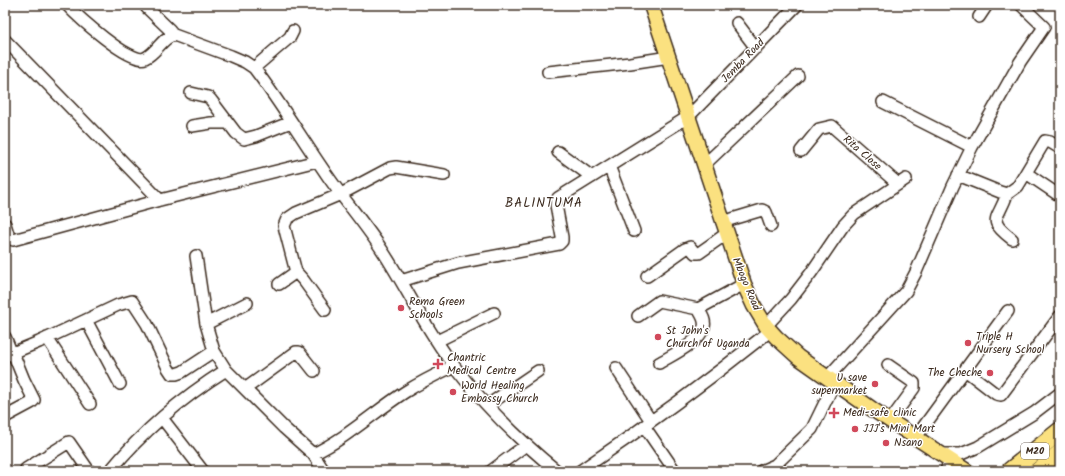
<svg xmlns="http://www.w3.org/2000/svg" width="1065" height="476" viewBox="0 0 1065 476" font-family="Kalam,sans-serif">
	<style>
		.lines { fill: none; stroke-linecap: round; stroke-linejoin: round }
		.minor-casing { stroke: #3b2a1e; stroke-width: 14 }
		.major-casing { stroke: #3b2a1e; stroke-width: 17 }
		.highway-casing { stroke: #3b2a1e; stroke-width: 20 }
		.minor { stroke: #fff; stroke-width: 11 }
		.major { stroke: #fbe180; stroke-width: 14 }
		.highway { stroke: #fbe180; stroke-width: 17 }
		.poi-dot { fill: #d1495b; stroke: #fff; stroke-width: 1.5 }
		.labels { text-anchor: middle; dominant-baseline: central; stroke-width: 3; stroke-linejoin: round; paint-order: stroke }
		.shield { fill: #fff; stroke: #766a62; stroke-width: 1 }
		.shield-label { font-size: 10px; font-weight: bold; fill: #3b2a1e }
		.street-label { font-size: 11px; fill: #3b2a1e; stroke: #fff }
		.poi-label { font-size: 11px; fill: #3b2a1e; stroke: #fff; text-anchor: start }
		.quarter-label { font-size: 13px; letter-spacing: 1px; fill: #3b2a1e; stroke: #fff }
	</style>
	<rect width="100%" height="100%" fill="#fff"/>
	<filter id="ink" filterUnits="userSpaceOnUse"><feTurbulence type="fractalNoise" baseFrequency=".025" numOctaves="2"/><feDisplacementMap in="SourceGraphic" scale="8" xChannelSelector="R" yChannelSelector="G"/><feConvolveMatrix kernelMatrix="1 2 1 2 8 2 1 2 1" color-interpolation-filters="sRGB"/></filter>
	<g filter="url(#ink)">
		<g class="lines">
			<defs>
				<path id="minor" d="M 67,5 C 77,16 131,65 145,58 C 157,53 162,37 174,35 L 231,56 L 245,62 L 254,68 C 280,102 302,139 327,175 C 344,200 365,224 382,250 C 407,288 426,330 454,366 C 484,405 519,440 557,471
					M 149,5 L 147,8 L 170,30 L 171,36
					M 979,17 L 987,5
					M 737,23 L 756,48
					M 5,40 L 160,200
					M 254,68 L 290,37 L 293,31
					M 548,72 L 630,63 L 669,57
					M 191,93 L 208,97 L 211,100 L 236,133 L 244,139 L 256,136 L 291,122
					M 883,102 L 972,147
					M 192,126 L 211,123 L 228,123
					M 801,151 L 819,129 L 832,126 L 898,184
					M 558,152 L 592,177
					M 704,165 L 798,76
					M 609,166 L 634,231
					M 1026,173 L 1060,196
					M 958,175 L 1000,192 L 1007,194 L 1018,186 L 1045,141 L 1050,142 L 1060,148
					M 1007,194 C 998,221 986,219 1012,239
					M 722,222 L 762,210 L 766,212 L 771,226
					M 5,224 L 9,237 L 13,240 L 160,200 L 317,161
					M 196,256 L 206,324 L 214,351 L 226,370 L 284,428 L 313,454 C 347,438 374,412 405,392 C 421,382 437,374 454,366
					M 296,272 L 304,281 L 325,310
					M 647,276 L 685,249 L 690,247 L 695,253 L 699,253 L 726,234
					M 401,281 L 458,263 L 559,244 L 562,241 L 562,237 L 556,205 L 558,198 L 688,117 L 797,5
					M 279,284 L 296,272 L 284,226 L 287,219 L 296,213 L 341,194 L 390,168 L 396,167 L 444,175
					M 638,316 L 659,301 L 698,309
					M 86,320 L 120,384
					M 206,324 L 247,303
					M 766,326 L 791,299 L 811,273 L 843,226 L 854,214 L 906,179
					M 5,337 L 12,354
					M 47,338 L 90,404
					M 437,341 L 494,313
					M 5,356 L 39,342 L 118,305 L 132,301 L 147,324 L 168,368 L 172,374 L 176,374 L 182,372 L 214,351
					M 659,363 C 672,355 699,343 704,327 C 706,320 701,314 698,309 L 744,284
					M 888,365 L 914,383 L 914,388 L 890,421
					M 616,368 L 651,421
					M 965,370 L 996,394 L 1001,395 L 1060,316
					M 827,378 L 906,291 L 916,272 L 953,186 L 972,147 L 1020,62 L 1044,27 L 1021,5
					M 245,389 L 296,352 L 299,352 L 314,371
					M 488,405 L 538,371
					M 5,417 L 31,403 L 34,400 L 24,380 L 13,353
					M 162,418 L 203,471
					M 644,426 L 675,471
					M 916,437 L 1008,311
					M 313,454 L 324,471
					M 942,454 L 961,454 L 978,447 L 1034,413 L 1060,393
					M 775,465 L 812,429 L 834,384
					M 26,469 L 69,442 L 89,471
					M 110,471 C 143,431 183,397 226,370
					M 491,471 L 526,445
					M 580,471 C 645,427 709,380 770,331
					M 761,471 L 775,465 L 781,471
					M 946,471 L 950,459"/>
				<path id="major" d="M 651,5 L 744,284 L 754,306 L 766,326 L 776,337 L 798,357 L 872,409 L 967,471"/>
				<path id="highway" d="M 1010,471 L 1060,431
					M 1038,471 L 1060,453"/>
			</defs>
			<!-- minor casing -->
			<use href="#minor" class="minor-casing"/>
			<!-- major casing -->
			<use href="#major" class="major-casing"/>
			<!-- highway casing -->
			<use href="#highway" class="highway-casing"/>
			<!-- minor -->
			<use href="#minor" class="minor"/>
			<!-- major -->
			<use href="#major" class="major"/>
			<!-- highway -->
			<use href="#highway" class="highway"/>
		</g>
	</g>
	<!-- markers -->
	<g class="poi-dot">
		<circle cx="401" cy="308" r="4"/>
		<circle cx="658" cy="337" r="4"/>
		<circle cx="968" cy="343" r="4"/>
		<path d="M436 358h4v4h4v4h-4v4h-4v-4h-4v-4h4z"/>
		<circle cx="990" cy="373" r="4"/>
		<circle cx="875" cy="384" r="4"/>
		<circle cx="453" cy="392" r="4"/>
		<path d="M832 407h4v4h4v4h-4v4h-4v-4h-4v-4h4z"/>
		<circle cx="855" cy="429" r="4"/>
		<circle cx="886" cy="443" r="4"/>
	</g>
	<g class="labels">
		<!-- shield labels -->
		<rect class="shield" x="1021" y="443" width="28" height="16" rx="3"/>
		<g class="shield-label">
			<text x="1035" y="451">M20</text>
		</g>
		<!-- street labels -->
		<g class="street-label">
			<text transform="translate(743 61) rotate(-46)">Jemba Road</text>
			<text transform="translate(862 153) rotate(41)">Rita Close</text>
			<text transform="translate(746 284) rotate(67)">Mbogo Road</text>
		</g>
		<!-- poi labels -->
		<g class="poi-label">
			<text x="409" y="302">Rema Green<tspan x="409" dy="13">Schools</tspan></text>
			<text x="666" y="331">St John's<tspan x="666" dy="13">Church of Uganda</tspan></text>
			<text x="976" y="337">Triple H<tspan x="976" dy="13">Nursery School</tspan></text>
			<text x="447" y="358">Chantric<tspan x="447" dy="13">Medical Centre</tspan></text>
			<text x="982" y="373" text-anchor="end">The Cheche</text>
			<text x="867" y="378" text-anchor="end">U save<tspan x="867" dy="13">supermarket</tspan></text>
			<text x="461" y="386">World Healing<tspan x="461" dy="13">Embassy Church</tspan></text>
			<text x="843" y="413">Medi-safe clinic</text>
			<text x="863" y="429">JJJ's Mini Mart</text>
			<text x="894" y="443">Nsano</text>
		</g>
		<!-- quarter labels -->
		<g class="quarter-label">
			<text x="544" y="203">BALINTUMA</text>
		</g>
	</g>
	<!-- margin -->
	<rect width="1065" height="476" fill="none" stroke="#fff" stroke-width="20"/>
	<rect x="10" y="10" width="1045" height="456" fill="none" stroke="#3b2a1e" stroke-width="1.5" filter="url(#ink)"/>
</svg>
